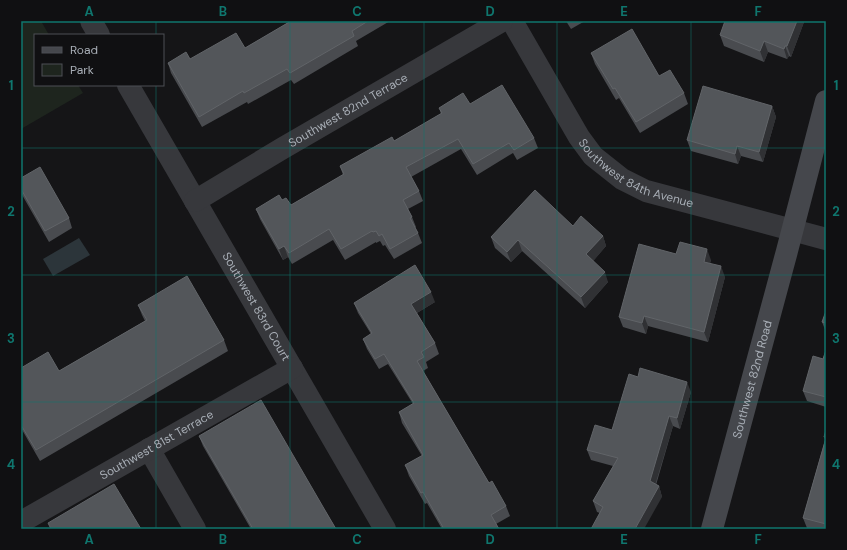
<svg xmlns="http://www.w3.org/2000/svg" width="847" height="550" viewBox="0 0 847 550" font-family="'DM Sans',sans-serif">
	<style>
		.green { fill: #1e251e }
		.water { fill: #2c353a }
		.lines { fill: none; stroke-linecap: round; stroke-linejoin: round }
		.street { stroke: #37383c; stroke-width: 22 }
		.secondary { stroke: #45474c; stroke-width: 22 }
		.wall { fill: #494b4f }
		.shaded-wall { fill: #303134 }
		.building { fill: #53565a; stroke: #616468 }
		.grid { fill: none; stroke: #0f766e; stroke-width: 1; stroke-opacity: 0.55 }
		.labels { text-anchor: middle; dominant-baseline: central; stroke-width: 4; stroke-linejoin: round; paint-order: stroke }
		.street-label { font-size: 12px; fill: #a8aeb6; stroke: #101012 }
		.neatline { fill: none; stroke: #0f766e; stroke-width: 1.5 }
		.grid-label { font-size: 13px; text-anchor: middle; font-weight: bold; fill: #0f766e }
	</style>
	<rect width="100%" height="100%" fill="#151517"/>
	<!-- green -->
	<path class="green" d="M 21,21 L 41,21 L 49,35 L 35,35 L 35,85 L 78,85 L 83,93 L 21,129 Z"/>
	<!-- water -->
	<path class="water" d="M 79,238 L 90,255 L 53,276 L 43,259 Z"/>
	<g class="lines">
		<!-- street -->
		<g class="street">
			<path d="M 91,21 L 99,35"/>
			<path id="s1" d="M 512,21 L 579,137 L 593,156 L 622,179 L 646,191 L 826,239"/>
			<path id="s2" d="M 128,85 L 385,529"/>
			<path id="s3" d="M 195,201 L 283,148 L 502,21"/>
			<path d="M 149,449 L 195,529"/>
			<path id="s4" d="M 21,522 L 292,368"/>
		</g>
		<!-- secondary -->
		<path class="secondary" id="s5" d="M 712,529 L 787,251 L 826,101"/>
	</g>
	<!-- wall -->
	<path class="wall" d="M 291,21 L 390,21 L 356,41 L 358,46 L 294,84 L 291,80 L 248,104 L 247,102 L 202,127 L 171,73 L 168,63 L 190,59 L 245,48 Z
		M 566,21 L 585,21 L 571,29 Z
		M 804,22 L 791,57 L 789,56 L 787,59 L 768,52 L 764,62 L 724,46 L 720,35 Z
		M 591,53 L 659,76 L 684,93 L 688,104 L 640,133 L 619,98 L 616,100 L 595,64 Z
		M 470,104 L 534,138 L 538,148 L 517,160 L 513,153 L 477,175 L 461,149 L 411,177 L 419,191 L 423,201 L 408,209 L 412,217 L 416,227 L 415,228 L 418,233 L 422,243 L 394,259 L 385,245 L 383,246 L 380,241 L 376,243 L 376,242 L 345,260 L 333,240 L 292,264 L 288,257 L 283,260 L 260,219 L 256,209 L 282,200 L 291,205 L 343,175 L 340,166 L 394,141 L 441,114 L 439,108 Z
		M 772,106 L 776,117 L 763,162 L 741,156 L 738,164 L 691,151 L 687,140 Z
		M 21,189 L 69,218 L 72,228 L 49,242 L 21,193 Z
		M 573,226 L 603,236 L 606,246 L 593,261 L 608,282 L 585,308 L 522,251 L 511,262 L 495,248 L 491,237 Z
		M 676,254 L 711,260 L 710,263 L 725,277 L 708,342 L 648,326 L 646,334 L 623,327 L 619,317 Z
		M 435,302 L 417,313 L 435,343 L 439,354 L 426,362 L 428,368 L 423,371 L 489,483 L 506,506 L 510,516 L 496,524 L 499,529 L 442,529 L 427,503 L 425,504 L 409,476 L 405,465 L 422,456 L 402,423 L 399,412 L 413,404 L 388,364 L 379,369 L 367,349 L 363,339 L 371,334 L 358,313 L 354,303 Z
		M 138,305 L 224,340 L 228,351 L 40,461 L 21,428 L 21,368 L 59,371 L 145,321 L 142,315 Z
		M 826,311 L 826,332 L 822,322 Z
		M 826,350 L 826,407 L 807,401 L 803,391 L 823,359 Z
		M 691,392 L 680,429 L 673,426 L 656,485 L 659,486 L 662,497 L 600,513 L 597,512 L 593,501 L 613,466 L 591,460 L 587,450 L 612,430 Z
		M 826,430 L 826,529 L 811,529 L 807,528 L 803,518 L 825,440 L 824,437 Z
		M 199,436 L 326,512 L 336,529 L 251,529 L 203,446 Z"/>
	<!-- shaded-wall -->
	<path class="shaded-wall" d="M 797,21 L 804,21 L 804,22 L 791,57 L 787,46 Z
		M 764,41 L 768,52 L 764,62 L 760,51 Z
		M 785,46 L 789,56 L 787,59 L 784,49 Z
		M 772,106 L 776,117 L 763,162 L 759,152 Z
		M 737,146 L 741,156 L 738,164 L 735,154 Z
		M 603,236 L 606,246 L 590,265 L 586,254 Z
		M 518,240 L 522,251 L 511,262 L 507,252 Z
		M 284,246 L 288,257 L 283,260 L 279,249 Z
		M 707,249 L 711,260 L 708,272 L 704,262 Z
		M 721,266 L 725,277 L 708,342 L 704,332 Z
		M 605,272 L 608,282 L 585,308 L 581,297 Z
		M 431,292 L 435,302 L 415,314 L 411,304 Z
		M 644,316 L 648,326 L 646,334 L 642,323 Z
		M 687,382 L 691,392 L 680,429 L 677,418 Z
		M 669,416 L 673,426 L 653,492 L 650,481 Z
		M 659,486 L 662,497 L 644,529 L 635,529 Z"/>
	<!-- building -->
	<path class="building" d="M 291,21 L 368,21 L 352,31 L 354,36 L 290,73 L 287,69 L 244,93 L 243,91 L 199,117 L 168,63 L 186,52 L 190,59 L 236,33 L 245,48 Z
		M 725,21 L 797,21 L 787,46 L 785,46 L 784,49 L 764,41 L 760,51 L 720,35 Z
		M 632,29 L 659,76 L 670,70 L 684,93 L 636,122 L 615,88 L 613,89 L 591,53 Z
		M 502,85 L 534,138 L 514,150 L 509,143 L 473,164 L 458,139 L 406,167 L 419,191 L 403,200 L 412,217 L 410,218 L 418,233 L 390,249 L 382,234 L 379,236 L 376,231 L 373,232 L 372,231 L 341,249 L 329,229 L 289,253 L 284,246 L 279,249 L 256,209 L 279,195 L 282,200 L 286,198 L 291,205 L 344,174 L 340,166 L 392,137 L 394,141 L 442,113 L 439,108 L 463,93 L 470,104 Z
		M 703,86 L 772,106 L 759,152 L 737,146 L 735,154 L 687,140 Z
		M 40,167 L 69,218 L 45,231 L 21,189 L 21,178 Z
		M 535,190 L 573,226 L 581,216 L 603,236 L 586,254 L 605,272 L 581,297 L 518,240 L 507,252 L 491,237 Z
		M 680,242 L 707,249 L 704,262 L 721,266 L 704,332 L 644,316 L 642,323 L 619,317 L 639,244 L 676,254 Z
		M 415,265 L 431,292 L 411,304 L 435,343 L 421,352 L 424,357 L 417,361 L 489,483 L 492,481 L 506,506 L 491,515 L 499,529 L 444,529 L 423,492 L 421,493 L 405,465 L 423,455 L 399,412 L 414,403 L 384,354 L 375,359 L 363,339 L 372,333 L 354,303 Z
		M 187,276 L 224,340 L 36,450 L 21,425 L 21,368 L 48,352 L 59,371 L 147,320 L 138,305 Z
		M 826,311 L 826,323 L 822,322 Z
		M 826,350 L 826,397 L 803,391 L 813,356 L 823,359 Z
		M 640,368 L 687,382 L 677,418 L 669,416 L 650,481 L 659,486 L 635,529 L 591,529 L 603,507 L 593,501 L 618,458 L 587,450 L 595,425 L 612,430 L 629,374 L 638,377 Z
		M 261,400 L 326,512 L 336,529 L 253,529 L 199,436 Z
		M 826,430 L 826,437 L 824,437 Z
		M 826,438 L 826,524 L 803,518 Z
		M 114,484 L 141,529 L 51,529 L 48,523 Z"/>
	<!-- grid -->
	<path class="grid" d="M 156,21 L 156,35M 290,21 L 290,529M 424,21 L 424,529M 557,21 L 557,529M 691,21 L 691,529M 156,85 L 156,529M 21,148 L 826,148M 21,275 L 826,275M 21,402 L 826,402"/>
	<g class="labels">
		<!-- street labels -->
		<g class="street-label">
			<text stroke="none"><textPath href="#s3" startOffset="178">Southwest 82nd Terrace</textPath></text>
			<text stroke="none"><textPath href="#s1" startOffset="204">Southwest 84th Avenue</textPath></text>
			<text stroke="none"><textPath href="#s2" startOffset="256">Southwest 83rd Court</textPath></text>
			<text stroke="none"><textPath href="#s5" startOffset="155">Southwest 82nd Road</textPath></text>
			<text stroke="none"><textPath href="#s4" startOffset="156">Southwest 81st Terrace</textPath></text>
		</g>
	</g>
	<!-- border -->
	<rect width="847" height="550" fill="none" stroke="#101012" stroke-width="44"/>
	<!-- legend -->
	<rect x="34" y="34" width="130" height="52" fill="#101012" stroke="#4d4f54"/>
	<rect x="42" y="47" width="20" height="6" fill="#45474c" stroke="#4d4f54"/>
	<text x="70" y="54" font-size="12" fill="#a8aeb6">Road</text>
	<rect x="42" y="64" width="20" height="12" fill="#1e251e" stroke="#4d4f54"/>
	<text x="70" y="74" font-size="12" fill="#a8aeb6">Park</text>
	<rect x="22" y="22" width="803" height="506" class="neatline"/>
	<g class="grid-label">
		<text x="89" y="16">A</text>
		<text x="223" y="16">B</text>
		<text x="357" y="16">C</text>
		<text x="490" y="16">D</text>
		<text x="624" y="16">E</text>
		<text x="758" y="16">F</text>
		<text x="11" y="90">1</text>
		<text x="836" y="90">1</text>
		<text x="11" y="216">2</text>
		<text x="836" y="216">2</text>
		<text x="11" y="343">3</text>
		<text x="836" y="343">3</text>
		<text x="11" y="469">4</text>
		<text x="836" y="469">4</text>
		<text x="89" y="544">A</text>
		<text x="223" y="544">B</text>
		<text x="357" y="544">C</text>
		<text x="490" y="544">D</text>
		<text x="624" y="544">E</text>
		<text x="758" y="544">F</text>
	</g>
</svg>
